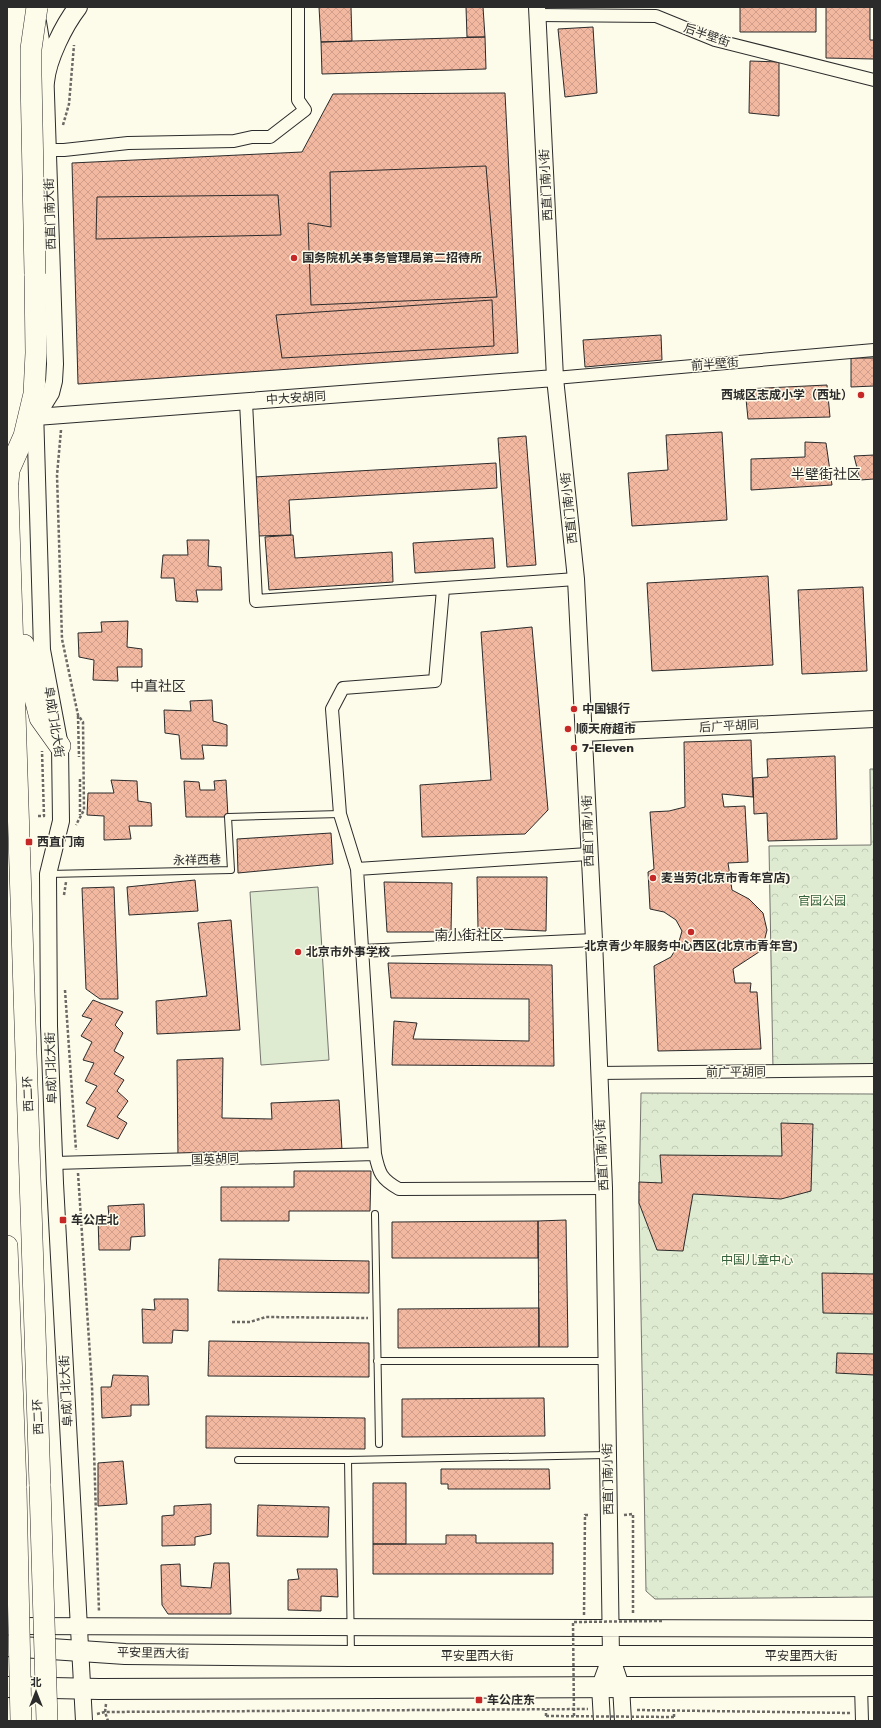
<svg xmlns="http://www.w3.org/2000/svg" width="881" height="1728" viewBox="0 0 881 1728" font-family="Rubik,'Noto Sans SC',sans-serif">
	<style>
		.grass { fill: #deebd1; stroke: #74746e }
		.forest { fill: url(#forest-crowns); stroke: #74746e }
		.building { fill: url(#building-cross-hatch); stroke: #2b2b2b }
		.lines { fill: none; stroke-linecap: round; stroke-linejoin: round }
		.service-casing { stroke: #2b2b2b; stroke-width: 8 }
		.minor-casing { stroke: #2b2b2b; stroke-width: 14 }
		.tertiary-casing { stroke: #2b2b2b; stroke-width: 18 }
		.secondary-casing { stroke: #2b2b2b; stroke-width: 20 }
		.primary-casing { stroke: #2b2b2b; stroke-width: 22 }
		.trunk-casing { stroke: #2b2b2b; stroke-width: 22 }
		.path { stroke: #6a6964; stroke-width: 2.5; stroke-dasharray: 3 2; stroke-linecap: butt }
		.service { stroke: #fdfbea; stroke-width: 6 }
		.minor { stroke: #fdfbea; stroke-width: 12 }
		.tertiary { stroke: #fdfbea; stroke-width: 16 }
		.secondary { stroke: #fdfbea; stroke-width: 18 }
		.primary { stroke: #fdfbea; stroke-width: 20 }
		.trunk { stroke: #fdfbea; stroke-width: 21 }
		.trunk-bridge-casing { stroke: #2b2b2b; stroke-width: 22; stroke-linecap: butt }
		.path-bridge { stroke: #6a6964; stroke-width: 2.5; stroke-dasharray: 3 2; stroke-linecap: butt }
		.trunk-bridge { stroke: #fdfbea; stroke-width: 21 }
		.poi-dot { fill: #c62828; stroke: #fdfbea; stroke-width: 1.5 }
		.labels { text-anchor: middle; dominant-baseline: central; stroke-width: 3; stroke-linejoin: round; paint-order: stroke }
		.street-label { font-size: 12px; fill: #2b2b2b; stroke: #fdfbea }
		.poi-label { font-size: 12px; font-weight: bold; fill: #2b2b2b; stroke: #fdfbea; text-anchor: start }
		.park-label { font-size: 12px; fill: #34623c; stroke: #fdfbea }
		.quarter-label { font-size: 14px; fill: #2b2b2b; stroke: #fdfbea }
	</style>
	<defs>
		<pattern id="forest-crowns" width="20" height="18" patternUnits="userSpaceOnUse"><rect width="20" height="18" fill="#deebd1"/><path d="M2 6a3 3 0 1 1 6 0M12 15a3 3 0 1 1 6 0" fill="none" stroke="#bfcab4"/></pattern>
		<pattern id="building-cross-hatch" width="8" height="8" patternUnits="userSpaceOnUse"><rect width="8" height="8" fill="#f2b8a0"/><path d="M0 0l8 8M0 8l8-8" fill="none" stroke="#d09e8a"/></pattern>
	</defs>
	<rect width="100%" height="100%" fill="#fdfbea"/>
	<!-- grass -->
	<path class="grass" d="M 318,887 L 329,1060 L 261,1065 L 250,892 Z"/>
	<!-- forest -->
	<path class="forest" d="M 870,769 L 874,769 L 874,1069 L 773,1070 L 769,846 L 871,845 Z
		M 641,1093 L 874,1094 L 874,1597 L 655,1599 L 646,1591 L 639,1203 Z"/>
	<!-- building -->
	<path class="building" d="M 319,7 L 351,7 L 352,41 L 321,42 Z
		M 466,7 L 483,7 L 485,37 L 467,37 Z
		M 740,7 L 816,7 L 816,32 L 740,32 Z
		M 826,7 L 870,7 L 870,40 L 874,40 L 874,59 L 826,58 Z
		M 593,27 L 597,93 L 565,97 L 558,29 Z
		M 485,37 L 486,69 L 322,74 L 321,42 Z
		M 750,61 L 779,62 L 779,116 L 749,113 Z
		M 505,93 L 518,353 L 78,384 L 72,163 L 302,152 L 333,94 Z
		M 486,166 L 497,297 L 311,305 L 308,223 L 331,227 L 330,172 Z
		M 278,195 L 281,235 L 96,239 L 97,197 Z
		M 492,300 L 494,346 L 282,358 L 276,315 Z
		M 661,335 L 662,360 L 585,367 L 583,340 Z
		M 851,358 L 874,358 L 874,386 L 851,387 Z
		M 827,385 L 830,417 L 748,419 L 745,389 Z
		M 722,432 L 727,520 L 632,526 L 628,473 L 668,470 L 666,435 Z
		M 526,436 L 536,565 L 507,567 L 498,438 Z
		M 805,442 L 826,443 L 832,485 L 751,490 L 751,459 L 805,457 Z
		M 874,455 L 874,479 L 860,480 L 854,456 Z
		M 496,463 L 497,488 L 289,500 L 291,535 L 257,536 L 254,477 Z
		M 293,535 L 295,558 L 392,552 L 393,582 L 269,590 L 265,537 Z
		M 493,538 L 495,568 L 415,573 L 413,543 Z
		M 187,540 L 209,540 L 208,566 L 221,567 L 222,590 L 196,590 L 198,602 L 176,601 L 174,578 L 161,578 L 163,555 L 188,555 Z
		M 768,576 L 773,665 L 652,671 L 647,583 Z
		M 863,587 L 867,671 L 802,674 L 798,590 Z
		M 128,621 L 127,647 L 142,649 L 142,667 L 117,667 L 118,681 L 93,680 L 94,660 L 79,657 L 78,633 L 102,632 L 101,622 Z
		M 532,627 L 548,810 L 525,834 L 422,837 L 420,785 L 491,780 L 481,632 Z
		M 212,700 L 213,721 L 227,725 L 227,746 L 202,745 L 204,759 L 181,759 L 179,735 L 165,733 L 164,710 L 191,711 L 190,701 Z
		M 751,740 L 753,797 L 722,794 L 724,807 L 745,806 L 748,862 L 728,863 L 732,890 L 749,899 L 763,913 L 767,930 L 762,950 L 733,969 L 735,983 L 751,983 L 750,992 L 757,992 L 761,1049 L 658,1051 L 654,966 L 671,957 L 678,945 L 682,931 L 676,920 L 664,912 L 650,909 L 648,872 L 654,869 L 650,812 L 669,811 L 685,807 L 684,742 Z
		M 835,756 L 837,839 L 768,841 L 767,813 L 754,814 L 753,778 L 768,777 L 767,759 Z
		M 111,780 L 137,781 L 138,801 L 151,803 L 152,826 L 129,826 L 131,839 L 104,840 L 104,816 L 87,815 L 88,793 L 114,793 Z
		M 226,780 L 228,817 L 186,817 L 184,781 L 199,782 L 200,790 L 215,790 L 214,781 Z
		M 331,833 L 333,864 L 238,873 L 237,839 Z
		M 477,877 L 547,877 L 546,931 L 478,928 Z
		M 195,880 L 198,911 L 129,915 L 127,887 Z
		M 384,882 L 452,883 L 451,932 L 387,932 Z
		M 114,887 L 118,999 L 100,999 L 86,989 L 82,888 Z
		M 231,920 L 240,1030 L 157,1034 L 156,1001 L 207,996 L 198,923 Z
		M 388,963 L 552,965 L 554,1066 L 392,1065 L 394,1021 L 417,1023 L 413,1039 L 529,1041 L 529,999 L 391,998 Z
		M 93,1000 L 123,1012 L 115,1025 L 123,1033 L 114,1051 L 124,1057 L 114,1074 L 124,1080 L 117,1091 L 128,1101 L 117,1117 L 127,1123 L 118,1139 L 87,1126 L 96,1108 L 86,1103 L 97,1086 L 85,1081 L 94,1063 L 83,1060 L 92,1042 L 81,1036 L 92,1019 L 82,1016 Z
		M 223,1058 L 222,1118 L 272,1119 L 271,1103 L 339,1100 L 342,1150 L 283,1150 L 284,1157 L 178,1159 L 177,1060 Z
		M 781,1123 L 813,1124 L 811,1191 L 781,1199 L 693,1194 L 683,1251 L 657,1250 L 639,1203 L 639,1182 L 662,1183 L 660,1155 L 782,1156 Z
		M 294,1171 L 371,1171 L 370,1211 L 289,1211 L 289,1221 L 221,1221 L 221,1187 L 294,1187 Z
		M 144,1204 L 145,1236 L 131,1237 L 130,1250 L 99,1250 L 98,1218 L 109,1217 L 108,1206 Z
		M 566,1220 L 568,1347 L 539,1347 L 538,1221 Z
		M 538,1221 L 538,1258 L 392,1258 L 392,1222 Z
		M 219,1259 L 369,1261 L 369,1293 L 218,1291 Z
		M 822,1273 L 874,1274 L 874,1314 L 823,1313 Z
		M 154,1299 L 188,1299 L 188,1331 L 173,1330 L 172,1343 L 143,1343 L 142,1309 L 155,1310 Z
		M 539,1308 L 539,1347 L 398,1348 L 398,1309 Z
		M 209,1341 L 369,1343 L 369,1377 L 208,1376 Z
		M 837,1353 L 874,1354 L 874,1375 L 836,1373 Z
		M 113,1375 L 148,1376 L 149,1405 L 131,1405 L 131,1416 L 102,1418 L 101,1387 L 111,1387 Z
		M 544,1398 L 545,1436 L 402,1437 L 402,1399 Z
		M 206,1416 L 365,1418 L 365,1449 L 206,1448 Z
		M 123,1461 L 127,1504 L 98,1506 L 98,1463 Z
		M 441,1469 L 549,1469 L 550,1489 L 448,1489 L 448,1484 L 441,1484 Z
		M 373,1483 L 406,1483 L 406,1544 L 373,1544 Z
		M 211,1504 L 211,1534 L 195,1537 L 195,1545 L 162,1546 L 162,1516 L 174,1515 L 174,1506 Z
		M 258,1505 L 329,1507 L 328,1537 L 257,1536 Z
		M 446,1535 L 476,1535 L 476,1543 L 553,1543 L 553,1574 L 373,1574 L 373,1544 L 446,1544 Z
		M 214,1563 L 229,1563 L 231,1614 L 168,1614 L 162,1605 L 161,1565 L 180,1564 L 181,1586 L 211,1588 Z
		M 297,1569 L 337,1569 L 338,1597 L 321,1596 L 321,1611 L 288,1610 L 288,1580 L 299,1579 Z"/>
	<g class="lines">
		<defs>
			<path id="service" d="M 49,874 L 231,870 L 228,817 L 340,814
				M 375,1214 L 379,1444
				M 377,1361 L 606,1361
				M 238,1460 L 348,1460 L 606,1455
				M 348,1460 L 351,1654"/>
			<path id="minor" d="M 538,15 L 656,16 L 715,40 L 874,80
				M 48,150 L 64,150 L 128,143 L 234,141 L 252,137 L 270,137 L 305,110 L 298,100 L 298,7
				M 555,378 L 874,350
				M 246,402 L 256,601 L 576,579
				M 443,589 L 435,681 L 343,688 L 332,709 L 340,814 L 357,869 L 375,1154 C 379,1173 381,1179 399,1189 L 604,1188
				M 357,869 L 588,854
				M 362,951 L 594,940
				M 598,1073 L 874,1070
				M 55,1163 L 375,1154
				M 861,1686 L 862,1721"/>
			<path id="tertiary" d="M 537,7 L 555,378 L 576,579 L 594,940 L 604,1188 L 611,1656 L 621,1686 L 623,1721
				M 35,409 L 42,650 L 60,746 L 61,821 L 48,874 L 49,1026 L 55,1183 L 84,1721
				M 36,417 L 555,378
				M 36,417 L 51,393 L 54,381 L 55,364 L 45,65 L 38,22
				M 584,733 L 874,719
				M 7,1626 L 874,1629
				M 602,1721 L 600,1686 L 611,1656"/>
			<path id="secondary" d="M 45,82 C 47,59 64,25 78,7"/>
			<path id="primary" d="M 7,1646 L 125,1654 L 351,1656 L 874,1656
				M 7,1687 L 99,1689 L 874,1686"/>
			<path id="trunk" d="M 7,466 L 40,1486
				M 8,482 L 9,470 L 24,436 L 34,394 L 36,353 L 35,274
				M 24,645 L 28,670 L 40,718 L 60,746
				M 7,1246 L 16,1488"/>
		</defs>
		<!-- service casing -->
		<use href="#service" class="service-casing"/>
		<!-- minor casing -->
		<use href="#minor" class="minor-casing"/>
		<!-- tertiary casing -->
		<use href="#tertiary" class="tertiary-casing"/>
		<!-- secondary casing -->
		<use href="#secondary" class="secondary-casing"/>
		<!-- primary casing -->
		<use href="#primary" class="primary-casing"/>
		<!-- trunk casing -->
		<use href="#trunk" class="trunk-casing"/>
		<!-- path -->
		<path class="path" d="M 63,125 L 69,104 L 74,45
			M 61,430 L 57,475 L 62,639 L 78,715 L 83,722 L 84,810 L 76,825
			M 78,716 L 79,757
			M 80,779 L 80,815
			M 38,816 L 44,816 L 42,751
			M 64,895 L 66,882
			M 65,990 L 76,1150
			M 78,1173 L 92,1386 L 99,1612
			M 232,1322 L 250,1322 L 266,1317 L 368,1318
			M 624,1515 L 633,1514 L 633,1615
			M 584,1615 L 585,1515 L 589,1515
			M 106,1704 L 105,1712 L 108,1721
			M 637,1710 L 850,1713
			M 97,1714 L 105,1712 L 588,1709
			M 546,1716 L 546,1710
			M 674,1717 L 674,1711"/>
		<!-- service -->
		<use href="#service" class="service"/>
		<!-- minor -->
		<use href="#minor" class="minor"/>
		<!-- tertiary -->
		<use href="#tertiary" class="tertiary"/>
		<!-- secondary -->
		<use href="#secondary" class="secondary"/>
		<!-- primary -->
		<use href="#primary" class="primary"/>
		<!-- trunk -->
		<use href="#trunk" class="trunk"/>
		<defs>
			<path id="trunk-bridge" d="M 35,274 L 31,76 L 31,49 L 37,7
				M 40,1486 L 47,1721
				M 16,1488 L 21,1721"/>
		</defs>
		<!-- trunk-bridge casing -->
		<use href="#trunk-bridge" class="trunk-bridge-casing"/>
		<!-- path-bridge -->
		<path class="path-bridge" d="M 546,1716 L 674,1717
			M 574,1716 L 573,1622 L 662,1621"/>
		<!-- trunk-bridge -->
		<use href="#trunk-bridge" class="trunk-bridge"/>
	</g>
	<!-- markers -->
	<g class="poi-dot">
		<circle cx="294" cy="258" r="4"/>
		<circle cx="861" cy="395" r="4"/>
		<circle cx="574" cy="709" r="4"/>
		<circle cx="568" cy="729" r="4"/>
		<circle cx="574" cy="748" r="4"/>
		<rect x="25" y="838" width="8" height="8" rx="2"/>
		<circle cx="653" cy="878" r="4"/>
		<circle cx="691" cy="932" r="4"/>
		<circle cx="298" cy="952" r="4"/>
		<rect x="59" y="1216" width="8" height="8" rx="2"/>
		<rect x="475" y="1696" width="8" height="8" rx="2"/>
	</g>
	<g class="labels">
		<!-- street labels -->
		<g class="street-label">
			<text transform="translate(707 35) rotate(19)">后半壁街</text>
			<text transform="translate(546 185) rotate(-93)">西直门南小街</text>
			<text transform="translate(50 214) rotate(-92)">西直门南大街</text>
			<text transform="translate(715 364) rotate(-5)">前半壁街</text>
			<text transform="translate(296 398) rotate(-4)">中大安胡同</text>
			<text transform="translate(569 508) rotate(-96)">西直门南小街</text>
			<text transform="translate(54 722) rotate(81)">阜成门北大街</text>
			<text transform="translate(729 726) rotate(-3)">后广平胡同</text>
			<text transform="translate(588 831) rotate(-92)">西直门南小街</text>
			<text transform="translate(197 860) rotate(-1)">永祥西巷</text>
			<text transform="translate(51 1068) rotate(-92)">阜成门北大街</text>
			<text transform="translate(736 1072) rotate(-1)">前广平胡同</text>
			<text transform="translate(28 1094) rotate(-92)">西二环</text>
			<text transform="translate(602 1155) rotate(-93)">西直门南小街</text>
			<text transform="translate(215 1159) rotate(-2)">国英胡同</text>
			<text transform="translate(66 1391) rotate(-93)">阜成门北大街</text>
			<text transform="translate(38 1417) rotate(-92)">西二环</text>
			<text transform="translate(608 1479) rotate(-91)">西直门南小街</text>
			<text transform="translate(153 1653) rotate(1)">平安里西大街</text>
			<text x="477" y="1656">平安里西大街</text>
			<text x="801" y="1656">平安里西大街</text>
		</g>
		<!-- poi labels -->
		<g class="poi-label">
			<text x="302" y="258">国务院机关事务管理局第二招待所</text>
			<text x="853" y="395" text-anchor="end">西城区志成小学（西址）</text>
			<text x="582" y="709">中国银行</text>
			<text x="576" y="729">顺天府超市</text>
			<text x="582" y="748">7-Eleven</text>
			<text x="37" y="842">西直门南</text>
			<text x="661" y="878">麦当劳(北京市青年宫店)</text>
			<text x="691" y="946" text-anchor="middle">北京青少年服务中心西区(北京市青年宫)</text>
			<text x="306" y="952">北京市外事学校</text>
			<text x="71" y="1220">车公庄北</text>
			<text x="487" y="1700">车公庄东</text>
		</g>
		<!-- park labels -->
		<g class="park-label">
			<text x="822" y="901">官园公园</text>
			<text x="757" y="1260">中国儿童中心</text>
		</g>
		<!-- quarter labels -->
		<g class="quarter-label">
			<text x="826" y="474">半壁街社区</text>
			<text x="158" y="686">中直社区</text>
			<text x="469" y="935">南小街社区</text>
		</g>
	</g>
	<!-- border -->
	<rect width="881" height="1728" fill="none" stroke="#2b2b2b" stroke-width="16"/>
	<!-- north arrow -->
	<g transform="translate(36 1692)" stroke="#fdfbea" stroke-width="3" paint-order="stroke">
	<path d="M0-3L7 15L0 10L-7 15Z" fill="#2b2b2b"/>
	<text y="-6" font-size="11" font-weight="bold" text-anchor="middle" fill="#2b2b2b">北</text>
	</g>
</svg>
